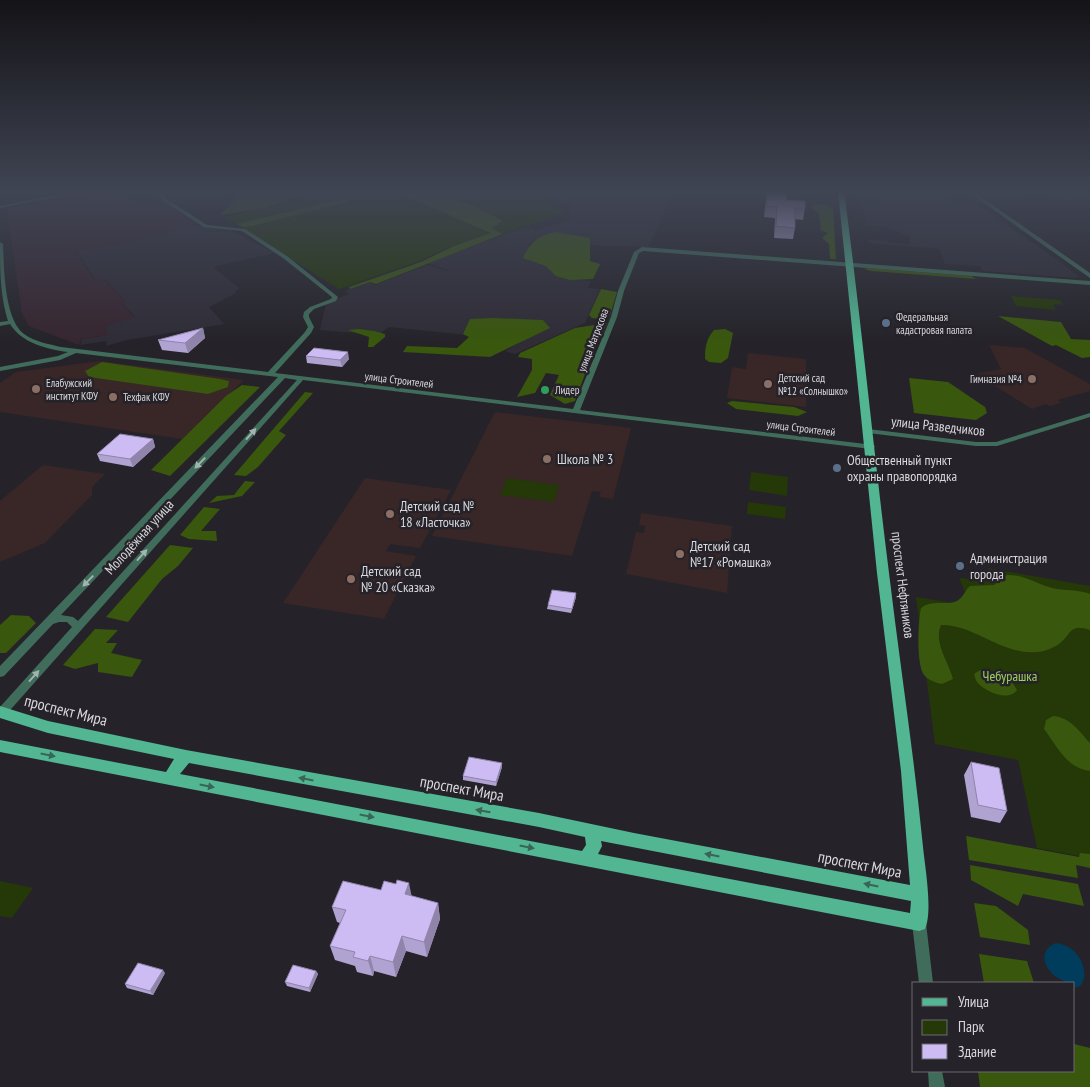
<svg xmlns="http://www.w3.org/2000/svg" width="1090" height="1087" viewBox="0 0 1090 1087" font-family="'PT Sans Narrow',sans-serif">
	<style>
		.commercial { fill: #362630 }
		.built { fill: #2f2c36 }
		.education { fill: #392627 }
		.green { fill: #243808 }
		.forest { fill: #39570d }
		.water { fill: #003d5c }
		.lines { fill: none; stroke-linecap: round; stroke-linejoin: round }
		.minor { fill: #406d5b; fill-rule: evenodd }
		.major { fill: #51b691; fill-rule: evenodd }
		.wall { fill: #b0a2d1 }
		.shaded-wall { fill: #9084aa }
		.building { fill: #cdbcf3; stroke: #9084aa }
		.oneway { fill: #a3b3af }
		.oneway2 { fill: #396558 }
		.service-dot { fill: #5c6f8a; stroke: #252329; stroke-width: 2 }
		.education-dot { fill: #8d6e63; stroke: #252329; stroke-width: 2 }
		.leisure-dot { fill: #2e9e5b; stroke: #252329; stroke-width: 2 }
		.labels { text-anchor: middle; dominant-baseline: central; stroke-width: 5; stroke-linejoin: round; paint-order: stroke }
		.far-poi-label { font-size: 11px; fill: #d9d8dc; stroke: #252329; text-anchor: start }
		.far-street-label { font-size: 11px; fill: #d9d8dc; stroke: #252329 }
		.street-label { font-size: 14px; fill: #d9d8dc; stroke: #252329 }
		.poi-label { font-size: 14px; fill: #d9d8dc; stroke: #252329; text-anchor: start }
		.park-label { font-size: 14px; fill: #9dd25c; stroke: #252329 }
		.near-street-label { font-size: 16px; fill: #d9d8dc; stroke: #252329 }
	</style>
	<rect width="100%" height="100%" fill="#252329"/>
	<!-- commercial -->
	<path class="commercial" d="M 91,191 L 107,191 L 139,202 L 163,203 L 195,223 L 178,230 L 130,242 L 75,251 L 95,281 L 104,279 L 126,302 L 122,303 L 135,318 L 107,325 L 107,335 L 81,339 L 79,345 L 29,326 L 22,313 L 7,212 L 9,209 L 22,205 Z"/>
	<!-- built -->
	<path class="built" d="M 160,191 L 232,191 L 172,203 Z
		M 566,191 L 667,191 L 673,192 L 648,247 L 605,246 L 534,240 L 536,230 L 569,221 L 568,213 L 573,203 L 556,200 L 560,195 Z
		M 859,192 L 942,196 L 952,203 L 976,204 L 1053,257 L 1078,276 L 1077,278 L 983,271 L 980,266 L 945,264 L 940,249 L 869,243 L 868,239 L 910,245 L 910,237 L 887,227 L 866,225 L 862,202 L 881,202 L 880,199 L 861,197 Z
		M 189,225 L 228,229 L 274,253 L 213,267 L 239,288 L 234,294 L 209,307 L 224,324 L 127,340 L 106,346 L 107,341 L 80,345 L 82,339 L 107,335 L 107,325 L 135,317 L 122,303 L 126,302 L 105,279 L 96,281 L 76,251 L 130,242 L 178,230 Z
		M 524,228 L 535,230 L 533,240 L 527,246 L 536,248 L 577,280 L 591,281 L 588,288 L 600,289 L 585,323 L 515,354 L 505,351 L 528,338 L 517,340 L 389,327 L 378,335 L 320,330 L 326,303 L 349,294 L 344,291 L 370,282 L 375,285 L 427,265 L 447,271 L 448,270 L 427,263 Z"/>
	<!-- education -->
	<path class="education" d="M 989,345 L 1025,348 L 1090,384 L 1090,391 L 1058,400 L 1061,403 L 1050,406 L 1046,404 L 1032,409 L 976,374 L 1001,369 Z
		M 748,353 L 806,359 L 806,407 L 727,398 L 732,367 L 746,369 Z
		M 100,361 L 244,380 L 182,439 L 0,412 L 0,383 L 16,372 Z
		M 495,412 L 631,428 L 613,499 L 599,497 L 601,492 L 592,491 L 572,556 L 432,536 Z
		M 43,465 L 105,474 L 92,487 L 92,495 L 45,543 L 0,562 L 0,501 Z
		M 365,478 L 451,490 L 420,548 L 390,544 L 386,551 L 416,556 L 384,619 L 283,603 Z
		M 641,513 L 732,526 L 727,593 L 626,574 L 636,532 L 644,533 L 645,526 L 639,525 Z"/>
	<!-- green -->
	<path class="green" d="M 320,191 L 417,191 L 391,193 L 397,194 L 492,233 L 452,246 L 419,261 L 339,289 L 225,217 L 266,208 Z
		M 432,191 L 558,191 L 545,197 L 548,202 L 566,211 L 548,219 L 503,234 L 490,228 L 503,221 Z
		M 1046,191 L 1090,191 L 1090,197 L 1068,200 Z
		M 1011,296 L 1060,300 L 1063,305 L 1053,304 L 1056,310 L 1016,306 Z
		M 751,472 L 788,477 L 787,496 L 749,490 Z
		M 507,478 L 559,485 L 554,502 L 500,495 Z
		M 748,502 L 786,507 L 785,519 L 747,514 Z
		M 988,568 L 1090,586 L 1090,858 L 1037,848 L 1018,760 L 935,744 L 916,597 L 971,606 L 959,578 L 992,582 Z
		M 0,881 L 33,888 L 12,918 L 0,916 Z"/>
	<!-- forest -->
	<path class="forest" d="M 251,191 L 312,191 L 264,208 L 220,215 L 237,198 Z
		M 430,191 L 473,206 L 503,221 L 491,228 L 503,234 L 376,284 L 370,282 L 350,289 L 349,287 L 421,262 L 454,246 L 491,233 L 400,194 Z
		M 341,199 L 352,201 L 252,226 L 243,227 L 237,224 Z
		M 821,204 L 833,207 L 836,259 L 830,259 L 829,244 L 822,238 L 828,233 L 821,230 L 819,214 L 811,208 L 813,205 Z
		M 556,232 L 590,238 L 590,261 L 600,264 L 593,279 L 570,280 L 556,276 L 546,266 L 523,258 C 530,242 539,235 556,232 Z
		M 868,268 L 971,276 L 976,279 L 871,271 L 864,269 Z
		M 601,289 L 617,292 L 610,315 L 604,319 L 592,318 L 589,315 Z
		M 998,316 L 1061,322 L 1071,339 L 1090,340 L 1090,357 L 1082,358 L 1056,345 L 1052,346 Z
		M 493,318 L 543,320 L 550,328 L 490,357 L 403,352 L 407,346 L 457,348 L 469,337 L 463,334 L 470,319 Z
		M 607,323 L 591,358 L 575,401 L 565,404 L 550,395 L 559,375 L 546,373 L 535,393 L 517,397 L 532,370 L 532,359 L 518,357 L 520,353 L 575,328 Z
		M 359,329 L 374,331 L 385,334 L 385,337 L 373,347 L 368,347 L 369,337 L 348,330 Z
		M 725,329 L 733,333 L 728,358 L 721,363 L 709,362 L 705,359 C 705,348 706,339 714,330 Z
		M 102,362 L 220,379 L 229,381 L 228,387 L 208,394 L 89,377 L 85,371 Z
		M 909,378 L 948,382 L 985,407 L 987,413 L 976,420 L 914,413 Z
		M 242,385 L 260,387 L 170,476 L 151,470 L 226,396 Z
		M 305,392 L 313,393 L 279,431 L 286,435 L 258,467 L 246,476 L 234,475 Z
		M 732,401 L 794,407 L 807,412 L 798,416 L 736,409 L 727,403 Z
		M 245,481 L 255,482 L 242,496 L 209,503 L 217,496 L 234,495 Z
		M 204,507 L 220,509 L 201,531 L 216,531 L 217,541 L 189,539 L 180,535 Z
		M 170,545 L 193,548 L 178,566 L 162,579 L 128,622 L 106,617 Z
		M 1007,575 C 1022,574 1037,584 1052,588 C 1065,591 1078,589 1090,594 L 1090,630 C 1069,623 1072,634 1059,644 C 1053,648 1044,652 1037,652 C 1003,656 974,624 941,625 C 933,643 949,662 953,679 L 942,684 C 936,683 928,680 924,675 C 916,664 918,622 921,608 C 932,599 946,606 957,601 C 964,597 965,590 970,586 L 994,585 Z
		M 11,615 L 29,616 L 36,623 L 6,653 L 0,653 L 0,625 Z
		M 95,629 L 118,630 L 106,643 L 117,643 L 111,653 L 142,660 L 132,677 L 98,672 L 98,663 L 75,669 L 63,665 Z
		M 980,670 C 995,673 1010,675 1017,690 C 1009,702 985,692 977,682 C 975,679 975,676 974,674 Z
		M 1053,716 C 1070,717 1080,732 1090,743 L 1090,771 C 1066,768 1057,746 1044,729 L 1046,720 Z
		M 966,836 L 1079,857 L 1080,853 L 1090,854 L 1090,868 L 1076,865 L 1078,878 L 969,860 Z
		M 970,865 L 1078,884 L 1084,906 L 1023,894 L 1018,906 L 971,880 Z
		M 974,903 L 996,906 L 1028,930 L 1030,945 L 980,937 Z
		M 979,954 L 1027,961 L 1034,983 L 984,983 Z
		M 1074,1044 L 1090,1048 L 1090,1087 L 980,1087 L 978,1071 L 1074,1071 Z"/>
	<!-- water -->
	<path class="water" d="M 1056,943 C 1090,948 1090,991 1074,987 L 1074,983 C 1053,983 1030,954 1056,943 Z"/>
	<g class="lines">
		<!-- minor -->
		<path class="minor" d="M 77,191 L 88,191 L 0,208 L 0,206 Z
			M 156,191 L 161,191 L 168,200 L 207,225 L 245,229 L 287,256 L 338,297 L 336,301 L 314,309 L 309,314 L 309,317 L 314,327 L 311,333 L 275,373 L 573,409 L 611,317 L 618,291 L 634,252 L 642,247 L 1090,281 L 1090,285 L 643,251 L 639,253 L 624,291 L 617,317 L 580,410 L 874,445 L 875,447 L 871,449 L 303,380 L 4,717 L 0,718 L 0,707 L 72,627 L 67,622 L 59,622 L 53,624 L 4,676 L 0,677 L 0,666 L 278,377 L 76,353 L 60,360 L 0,371 L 0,367 L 58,356 L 68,352 C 46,349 22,343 10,324 L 0,326 L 0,322 L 8,321 C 0,295 0,269 0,242 L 3,244 C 4,267 4,319 24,334 C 35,342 49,344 61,347 L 268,372 L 305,332 L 308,327 L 303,317 L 304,312 L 310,307 L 331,299 L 332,297 L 283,258 L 242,231 L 204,227 L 164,202 ZM 285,378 L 297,380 L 78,621 L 73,617 L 61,615 Z
			M 967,191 L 1049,191 L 977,194 L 1090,273 L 1090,278 Z
			M 1090,413 L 1090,417 L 997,446 L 976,446 L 868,433 L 864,431 L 868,429 L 976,442 L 996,442 Z
			M 919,916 L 924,918 L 926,923 L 933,983 L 919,983 L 912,923 L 914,918 Z
			M 928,1071 L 942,1071 L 945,1087 L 929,1087 Z"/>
		<!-- major -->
		<path class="major" d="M 838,191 L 844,191 C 861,318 873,446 889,573 C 900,665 914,755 923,847 C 925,867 933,911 925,929 L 919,931 L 0,752 L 0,740 L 166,772 L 174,759 L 48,733 L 0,718 L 0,706 L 48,721 L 186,750 L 539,813 L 634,833 L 910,885 L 901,771 L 877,573 ZM 189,763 L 539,827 L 585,837 L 586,845 L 582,851 L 180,774 ZM 601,841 L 911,901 L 910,913 L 598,854 L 602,846 Z"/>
	</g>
	<!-- wall -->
	<path class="wall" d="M 767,191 L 786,191 L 786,200 L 805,208 L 803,220 L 795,219 L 795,228 L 793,239 L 774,238 L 775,218 L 764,217 Z
		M 203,328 L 205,338 L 188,353 L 162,350 L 158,340 Z
		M 306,356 L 349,359 L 342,367 L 307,363 Z
		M 153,439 L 155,447 L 133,467 L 100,461 L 97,454 Z
		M 576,597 L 571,613 L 547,609 L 548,605 Z
		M 971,762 L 1007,811 L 1000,823 L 971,817 L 964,775 Z
		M 502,763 L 502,767 L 496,786 L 463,780 L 463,776 Z
		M 381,890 L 412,896 L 438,903 L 440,919 L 427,957 L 406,951 L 396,977 L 374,971 L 373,976 L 357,972 L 355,966 L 335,960 L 330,946 L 340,923 L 337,922 L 332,907 Z
		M 316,971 L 318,974 L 310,992 L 287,986 L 285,982 Z
		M 165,973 L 153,995 L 127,988 L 125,984 Z"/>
	<!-- shaded-wall -->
	<path class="shaded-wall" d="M 203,328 L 205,338 L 188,353 L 185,343 Z
		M 348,352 L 349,359 L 342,367 L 340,360 Z
		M 153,439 L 155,447 L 133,467 L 130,459 Z
		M 576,593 L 576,597 L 571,613 Z
		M 502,763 L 502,767 L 496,786 L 496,782 Z
		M 409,883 L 412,898 L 405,894 Z
		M 438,903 L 440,919 L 427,957 L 424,942 Z
		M 402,936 L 406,951 L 396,977 L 393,962 Z
		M 370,956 L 374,971 L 373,976 L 368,961 Z
		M 163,970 L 165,973 L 153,995 L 150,991 Z
		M 316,971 L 318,974 L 310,992 L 309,988 Z"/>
	<!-- building -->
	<path class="building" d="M 767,191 L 786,191 L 786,200 L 805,201 L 805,208 L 795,208 L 795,228 L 776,226 L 777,207 L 766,206 Z
		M 203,328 L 185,343 L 158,340 Z
		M 314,348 L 348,352 L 340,360 L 306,356 Z
		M 120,434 L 153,439 L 130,459 L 97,454 Z
		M 552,590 L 576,593 L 572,609 L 548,605 Z
		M 469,757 L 502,763 L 496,782 L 463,776 Z
		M 971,762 L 999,768 L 1007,811 L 978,805 Z
		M 397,880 L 409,883 L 405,894 L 438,903 L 424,942 L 402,936 L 393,962 L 370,956 L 368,961 L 353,957 L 355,952 L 330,946 L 346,910 L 332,907 L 343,881 L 381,890 L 384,881 L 396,884 Z
		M 138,963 L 163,970 L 150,991 L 125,984 Z
		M 293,965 L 316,971 L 309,988 L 285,982 Z"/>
	<!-- one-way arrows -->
	<defs><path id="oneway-solid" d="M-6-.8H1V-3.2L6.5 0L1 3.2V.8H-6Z" transform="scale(1.25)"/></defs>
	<g class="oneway">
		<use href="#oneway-solid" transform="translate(251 434) rotate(-48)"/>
		<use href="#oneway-solid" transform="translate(200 463) rotate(134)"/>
		<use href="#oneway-solid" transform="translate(142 555) rotate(-48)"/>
		<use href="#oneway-solid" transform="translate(88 581) rotate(134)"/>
		<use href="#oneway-solid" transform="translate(34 676) rotate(-48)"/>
	</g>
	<g class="oneway2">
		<use href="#oneway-solid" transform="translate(48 755) rotate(11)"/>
		<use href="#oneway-solid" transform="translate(306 779) rotate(-169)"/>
		<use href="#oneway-solid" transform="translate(207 786) rotate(11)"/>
		<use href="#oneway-solid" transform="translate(483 811) rotate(-170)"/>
		<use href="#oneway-solid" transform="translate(367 816) rotate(11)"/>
		<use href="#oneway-solid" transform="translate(527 847) rotate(11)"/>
		<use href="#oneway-solid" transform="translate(712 855) rotate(-169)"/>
		<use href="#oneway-solid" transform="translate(871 885) rotate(-168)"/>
	</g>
	<!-- sky -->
	<linearGradient id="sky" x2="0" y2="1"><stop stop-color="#141317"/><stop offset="0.56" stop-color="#404554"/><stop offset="1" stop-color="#404554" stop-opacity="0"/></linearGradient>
	<rect width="1090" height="343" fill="url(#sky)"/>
	<!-- markers -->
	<g class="service-dot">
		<circle cx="886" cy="323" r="5"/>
		<circle cx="837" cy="468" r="5"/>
		<circle cx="960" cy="566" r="5"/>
	</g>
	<g class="education-dot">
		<circle cx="1032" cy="379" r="5"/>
		<circle cx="768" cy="384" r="5"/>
		<circle cx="36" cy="389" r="5"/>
		<circle cx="113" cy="397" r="5"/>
		<circle cx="547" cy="459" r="5"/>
		<circle cx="390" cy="514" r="5"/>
		<circle cx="680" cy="554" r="5"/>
		<circle cx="351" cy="579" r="5"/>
	</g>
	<circle class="leisure-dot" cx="545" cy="390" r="5"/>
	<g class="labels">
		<!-- far-poi labels -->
		<g class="far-poi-label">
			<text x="896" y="317">Федеральная<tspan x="896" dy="13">кадастровая палата</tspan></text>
			<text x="778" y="378">Детский сад<tspan x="778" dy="13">№12 «Солнышко»</tspan></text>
			<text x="1022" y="379" text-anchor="end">Гимназия №4</text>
			<text x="46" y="383">Елабужский<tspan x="46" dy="13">институт КФУ</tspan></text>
			<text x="555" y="390">Лидер</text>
			<text x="123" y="397">Техфак КФУ</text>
		</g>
		<!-- far-street labels -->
		<g class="far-street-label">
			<text transform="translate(593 340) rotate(-69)">улица Матросова</text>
			<text transform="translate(399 380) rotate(7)">улица Строителей</text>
			<text transform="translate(801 428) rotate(7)">улица Строителей</text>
		</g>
		<!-- street labels -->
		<g class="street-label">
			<text transform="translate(938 426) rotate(6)">улица Разведчиков</text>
			<text transform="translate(139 537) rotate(-48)">Молодёжная улица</text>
			<text transform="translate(903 585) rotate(83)">проспект Нефтяников</text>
		</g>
		<!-- poi labels -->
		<g class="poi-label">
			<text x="557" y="459">Школа № 3</text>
			<text x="847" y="460">Общественный пункт<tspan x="847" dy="16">охраны правопорядка</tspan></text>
			<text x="400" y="506">Детский сад №<tspan x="400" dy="16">18 «Ласточка»</tspan></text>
			<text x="690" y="546">Детский сад<tspan x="690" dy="16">№17 «Ромашка»</tspan></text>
			<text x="970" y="558">Администрация<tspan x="970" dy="16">города</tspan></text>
			<text x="361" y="571">Детский сад<tspan x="361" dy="16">№ 20 «Сказка»</tspan></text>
		</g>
		<!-- park labels -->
		<g class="park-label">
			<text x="1010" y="676">Чебурашка</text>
		</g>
		<!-- near-street labels -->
		<g class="near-street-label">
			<text transform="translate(66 710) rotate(14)">проспект Мира</text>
			<text transform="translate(462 788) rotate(10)">проспект Мира</text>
			<text transform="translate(860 864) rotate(11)">проспект Мира</text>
		</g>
	</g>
	<!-- legend -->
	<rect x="912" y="982" width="162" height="90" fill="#252329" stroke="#6d6b71"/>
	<rect x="922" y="998" width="25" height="8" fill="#51b691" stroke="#6d6b71"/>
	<text x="958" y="1007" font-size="15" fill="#d9d8dc">Улица</text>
	<rect x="922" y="1020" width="25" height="15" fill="#243808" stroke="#6d6b71"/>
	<text x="958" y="1032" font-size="15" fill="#d9d8dc">Парк</text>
	<rect x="922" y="1044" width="25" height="15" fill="#cdbcf3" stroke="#6d6b71"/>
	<text x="958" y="1057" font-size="15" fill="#d9d8dc">Здание</text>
</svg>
